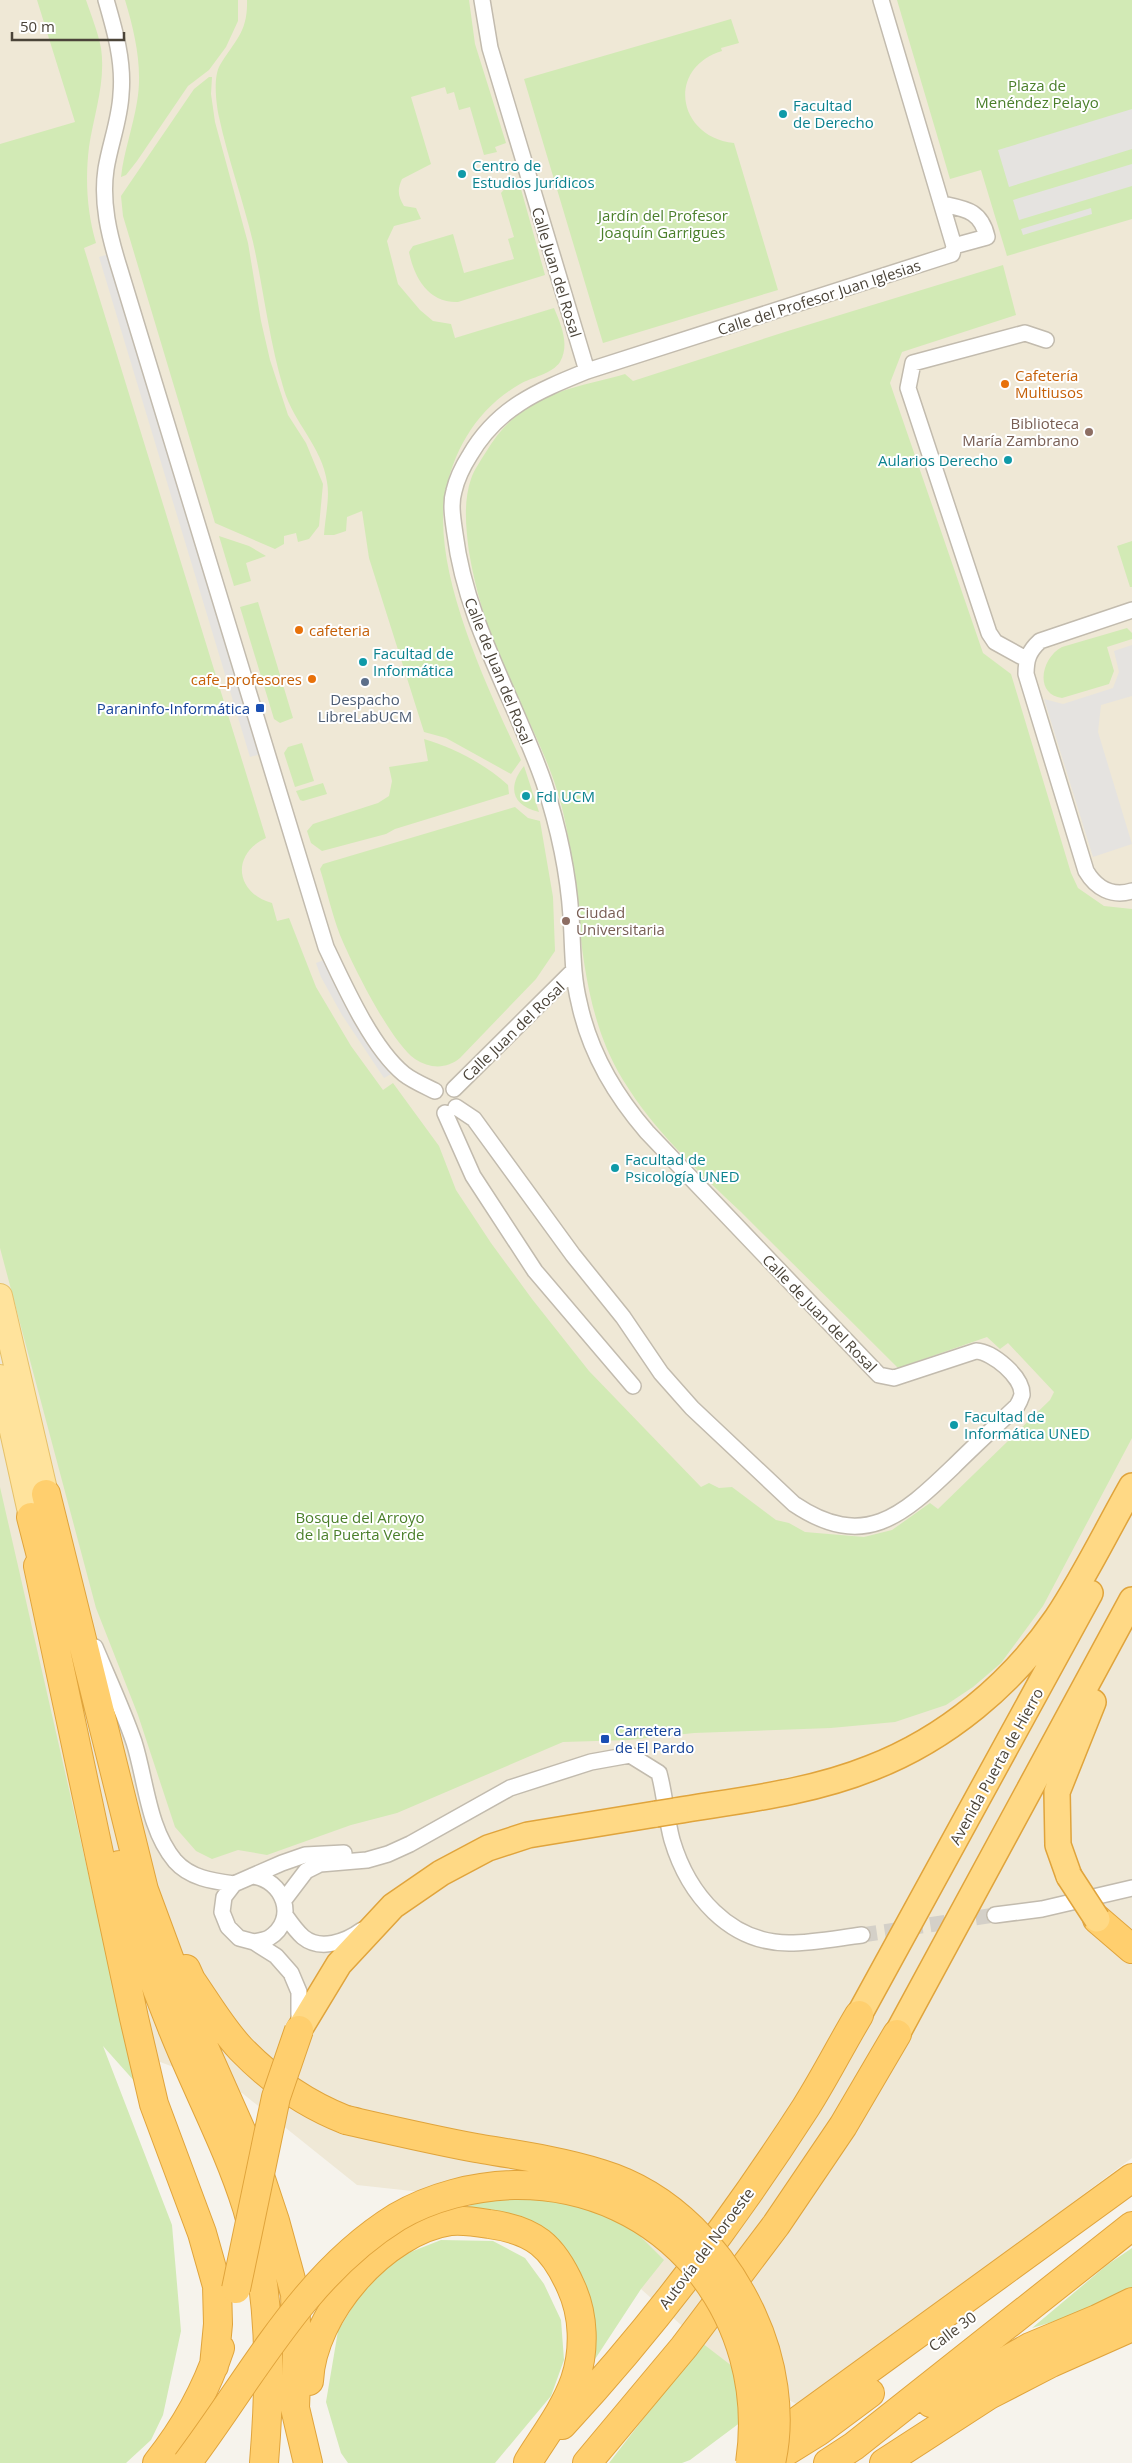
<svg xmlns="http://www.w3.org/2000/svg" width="1132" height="2463" viewBox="0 0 1132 2463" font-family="'Open Sans',sans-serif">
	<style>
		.education { fill: #efe8d6 }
		.green { fill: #d2eab5 }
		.parking { fill: #e5e3e0 }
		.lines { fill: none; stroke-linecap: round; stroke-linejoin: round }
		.minor-tunnel { stroke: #d4d0c8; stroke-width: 15; stroke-dasharray: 15 8; stroke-linecap: butt }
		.minor-casing { stroke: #c2bbae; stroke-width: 18 }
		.primary-casing { stroke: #e6c16a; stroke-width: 26 }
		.trunk-casing { stroke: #e0a43c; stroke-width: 28 }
		.motorway-casing { stroke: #e0a43c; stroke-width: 30 }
		.minor { stroke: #fff; stroke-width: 15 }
		.primary { stroke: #ffe39c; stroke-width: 24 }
		.trunk { stroke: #ffd985; stroke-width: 25 }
		.motorway { stroke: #ffcf6e; stroke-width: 28 }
		.trunk-bridge-casing { stroke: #e0a43c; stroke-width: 28; stroke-linecap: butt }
		.motorway-bridge-casing { stroke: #e0a43c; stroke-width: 30; stroke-linecap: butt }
		.trunk-bridge { stroke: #ffd985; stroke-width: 25 }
		.motorway-bridge { stroke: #ffcf6e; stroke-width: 28 }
		.culture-dot { fill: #0f9aa8; stroke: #fff; stroke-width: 2 }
		.food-dot { fill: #e8710a; stroke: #fff; stroke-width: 2 }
		.education-dot { fill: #8d6e63; stroke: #fff; stroke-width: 2 }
		.service-dot { fill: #5c6f8a; stroke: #fff; stroke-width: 2 }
		.transit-dot { fill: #1a4fb4; stroke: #fff; stroke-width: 2 }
		.labels { text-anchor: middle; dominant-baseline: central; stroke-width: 4; stroke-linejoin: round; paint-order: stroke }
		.park-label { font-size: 15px; fill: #4a7f2a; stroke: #fff }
		.culture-label { font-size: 15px; fill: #0d838f; stroke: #fff; text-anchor: start }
		.street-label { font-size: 15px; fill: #4b4439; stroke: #fff }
		.food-label { font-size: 15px; fill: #c56008; stroke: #fff; text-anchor: start }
		.education-label { font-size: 15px; fill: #785e54; stroke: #fff; text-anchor: end }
		.service-label { font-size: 15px; fill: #4e5e75; stroke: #fff }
		.transit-label { font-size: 15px; fill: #164399; stroke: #fff; text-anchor: end }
	</style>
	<rect width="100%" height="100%" fill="#f6f3ec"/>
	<!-- education -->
	<path class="education" d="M 0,0 L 1132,0 L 1132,2158 L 800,2406 L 728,2367 L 564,2220 L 485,2199 L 357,2185 L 242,2093 L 97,2038 L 0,1843 Z"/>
	<!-- green -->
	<path class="green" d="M 37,0 L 86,0 C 91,15 98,32 101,48 C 106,82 94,114 89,147 C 85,180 87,212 96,243 L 84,248 L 266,838 C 231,854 235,893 272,903 L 277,921 L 289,918 L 316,987 L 351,1046 L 383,1090 L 393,1083 L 439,1146 L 456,1190 L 491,1243 L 532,1299 L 589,1371 L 701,1487 L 709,1483 L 719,1488 L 732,1487 L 776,1520 L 789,1523 L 805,1532 L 864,1537 L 892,1530 L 930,1503 L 938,1509 L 1050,1400 L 1054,1392 L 1008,1343 L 1000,1349 L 987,1337 L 898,1368 C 846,1316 793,1264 741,1212 C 697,1170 655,1132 623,1080 C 571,995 585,892 560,800 C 546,751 520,705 500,658 C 486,625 475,588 469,552 C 466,529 463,502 471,479 C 474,470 481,460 486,452 C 498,432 512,417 532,405 C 559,388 595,383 625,374 L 633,381 L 791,330 L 1003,265 L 1016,315 L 902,352 L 890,383 L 983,653 L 1011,674 L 1071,873 L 1078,888 L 1104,906 L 1132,909 L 1132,1438 L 1043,1606 L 1001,1663 L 973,1687 L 946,1705 L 895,1722 L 831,1728 L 694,1733 L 629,1740 L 563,1742 L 397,1813 L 351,1825 L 267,1855 L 238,1850 L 212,1859 L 196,1851 L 175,1827 L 138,1715 L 96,1608 L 0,1248 L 0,144 L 75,122 Z
		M 125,0 L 238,0 L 238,21 L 226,47 L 209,70 L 188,86 L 137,161 L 126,175 L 121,177 C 124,151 133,127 137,102 C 143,68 135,33 125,0 Z
		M 247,0 L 469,0 L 475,44 L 506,143 L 495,147 L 497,152 L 484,155 L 470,107 L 459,110 L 454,92 L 447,94 L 445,87 L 411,97 L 431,164 L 402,179 C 397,190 398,196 404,206 L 416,208 L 421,219 L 394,226 L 387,241 L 398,284 L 420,310 L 433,321 L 451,324 L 455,338 L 554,308 C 561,325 570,344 560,362 C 552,374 532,377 520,384 C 478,408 453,449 445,496 C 432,573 489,691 521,760 L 511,774 L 446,738 L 424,732 L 369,558 L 362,511 L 347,517 L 346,531 L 334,535 L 324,535 C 325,518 330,498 327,482 C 322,447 294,423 284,390 C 269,341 264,291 253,242 C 243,200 228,159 219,117 C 216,103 213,77 220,65 C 235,40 248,32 247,0 Z
		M 897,0 L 1132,0 L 1132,219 L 1007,256 L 981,170 L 950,179 Z
		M 731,19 L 739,43 L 721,48 L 722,51 C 666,68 677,137 734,143 L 778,290 L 603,343 L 524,79 Z
		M 209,77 L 212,77 L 211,94 L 215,122 L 248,243 L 261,321 L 270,360 L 288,415 L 306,443 L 323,484 L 319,526 L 309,539 L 298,542 L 296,533 L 284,536 L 284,544 L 275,549 L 215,523 L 123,216 L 121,196 L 194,89 Z
		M 519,182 L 545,275 L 458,302 C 428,303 414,277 409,252 L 413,246 L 453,234 L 464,273 L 514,259 L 508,239 L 514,237 L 501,193 L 508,185 Z
		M 219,536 L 249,546 L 266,556 L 246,563 L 251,581 L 234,586 Z
		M 1132,541 L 1132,587 L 1130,587 L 1117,546 Z
		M 258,602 L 293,718 L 280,723 L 274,719 L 240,607 Z
		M 1127,628 L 1132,633 L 1132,639 L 1107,647 L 1114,671 L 1109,684 L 1062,698 C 1034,694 1041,658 1062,647 Z
		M 424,739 C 454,748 485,764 508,785 L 509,794 L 395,829 L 386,834 L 322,851 L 311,843 L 307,831 L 313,824 L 378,803 L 389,796 L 392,781 L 389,767 L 428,761 Z
		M 302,743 L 314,781 L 295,787 L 284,753 L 288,747 Z
		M 524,766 L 539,812 C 512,806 507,787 524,766 Z
		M 323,783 L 327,794 L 303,801 L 300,800 L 296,791 Z
		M 515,807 L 528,818 L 540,821 L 553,897 L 555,951 L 536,979 L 460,1058 C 447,1069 430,1069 415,1059 C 390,1041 352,964 340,935 C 332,914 327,891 320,869 L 323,864 Z
		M 0,1487 L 136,2083 L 103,2046 L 172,2225 L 181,2331 L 163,2415 L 151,2440 L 126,2463 L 0,2463 Z
		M 561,2195 L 624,2220 L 664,2260 L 641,2289 L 582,2379 L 560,2253 L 429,2223 L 485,2199 Z
		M 441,2240 L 493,2241 L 525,2258 L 544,2284 L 561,2320 L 564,2360 L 551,2396 L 495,2463 L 348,2463 L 341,2453 L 326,2402 L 338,2331 L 365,2286 L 403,2255 Z
		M 1132,2248 L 1132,2298 L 1032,2328 L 1107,2265 Z
		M 702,2343 L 745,2376 L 745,2419 L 690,2460 L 682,2463 L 609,2463 Z"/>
	<!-- parking -->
	<path class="parking" d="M 1132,109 L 1132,149 L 1009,187 L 998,150 Z
		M 1132,164 L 1132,186 L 1019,220 L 1013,200 Z
		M 1091,208 L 1092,214 L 1023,235 L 1021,229 Z
		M 109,254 L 261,754 L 250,757 L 99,257 Z
		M 1132,645 L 1132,696 L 1101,705 L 1098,732 L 1132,844 L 1093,857 L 1044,699 L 1063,704 L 1113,688 L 1119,672 L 1114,651 Z
		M 326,959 L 395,1072 L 384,1078 L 342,1015 L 321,977 L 316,963 Z"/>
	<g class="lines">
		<!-- minor-tunnel -->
		<path class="minor-tunnel" d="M 862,1935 L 995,1915"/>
		<defs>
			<path id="minor" d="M 106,0 C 115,31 124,62 121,94 C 120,119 110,144 106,169 C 101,202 109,235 119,267 L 326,947 C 344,985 372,1048 404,1074 C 413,1081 425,1086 435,1091
				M 482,0 L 490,48 L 587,371
				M 881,0 L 954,246
				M 942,204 C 965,209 981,210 987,237 L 954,246
				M 1132,610 L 1040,641 C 1029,651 1026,659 1026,674 L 1086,871 C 1096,888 1112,897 1132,891
				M 1026,659 L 995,642 L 989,633 L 908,388 L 913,363 L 1025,333 L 1046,340
				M 454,1089 L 573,971
				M 456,1107 L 474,1119 L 573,1255 L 623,1317 L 661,1373 L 692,1408 L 794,1504 C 864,1551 902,1516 953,1467 C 974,1446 996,1426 1017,1406 C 1019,1403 1021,1398 1022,1395 C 1023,1377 993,1352 976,1351 L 894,1378 L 879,1375 L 647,1132 C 615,1095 589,1050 579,1002 C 572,974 573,945 571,916 C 568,871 558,826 544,783 C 515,699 466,623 455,534 C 453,520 450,504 454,491 C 457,478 463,466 470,455 C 498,407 538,391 587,371 L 952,254 L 954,246
				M 445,1113 L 473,1176 L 535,1271 L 633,1386
				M 95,1647 C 108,1678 123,1710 134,1742 C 146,1780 148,1829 175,1861 C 190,1878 212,1881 234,1884
				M 252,1876 C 283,1879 299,1919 269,1938 C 265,1940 259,1941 254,1942
				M 284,1900 L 306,1871 L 320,1864 L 367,1860 L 388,1854 L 410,1844 L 510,1788 L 591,1762 L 630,1755 L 659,1773 C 665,1795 666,1818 672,1840 C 688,1894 729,1943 789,1943 C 813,1943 838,1938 862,1935
				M 285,1915 C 290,1922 296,1931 303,1937 C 320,1951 346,1942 362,1930
				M 995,1915 L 1042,1909 L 1132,1888
				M 299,2027 L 299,1992 L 291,1973 L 276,1956 L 254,1942 L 239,1938 L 228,1927 L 222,1912 L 224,1897 L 234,1884 L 282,1863 L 305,1855 L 344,1853"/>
			<path id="primary" d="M 0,1296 L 46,1494
				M 0,1377 L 31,1517"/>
			<path id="trunk" d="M 675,1811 C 741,1800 809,1793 871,1768 C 946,1739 1012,1684 1057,1618 C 1085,1576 1107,1530 1132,1486
				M 1069,1876 L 1058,1845 L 1057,1792 L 1093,1702
				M 859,2015 L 1090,1593
				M 299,2030 L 339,1964 L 393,1906 L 441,1873 L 488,1848 L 528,1835 L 656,1814
				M 897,2034 L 1132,1600"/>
			<path id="motorway" d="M 46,1494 L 144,1890 L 192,2020 L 256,2164 L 275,2221 L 295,2294 L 297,2353 L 295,2408 L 308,2463
				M 31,1517 L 48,1583
				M 38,1566 L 134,2018 L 154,2104 L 202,2233 L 217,2286 L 218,2324 L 214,2366
				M 119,1865 C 133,1921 151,1977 173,2030 C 197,2090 228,2147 247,2208 C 272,2292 271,2377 264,2463
				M 1097,1919 L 1132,1949
				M 186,1969 L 191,1980 C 207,2003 222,2029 241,2049 C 272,2081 305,2104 346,2120
				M 309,2381 C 312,2313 383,2231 451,2221 C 463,2220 477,2222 489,2224 C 534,2230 553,2246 571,2287 C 584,2315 585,2350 575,2380 C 565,2409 544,2436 528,2462
				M 931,2403 L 1030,2347 L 1097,2319 L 1132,2302
				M 562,2425 C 653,2327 734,2219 806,2107 C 825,2077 841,2045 859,2015
				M 759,2449 L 1132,2178
				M 782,2454 L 819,2431 L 870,2393
				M 157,2463 C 185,2428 206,2390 220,2348
				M 587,2463 L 684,2347 L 776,2225 L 843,2126 L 897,2034
				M 828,2463 L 854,2446 L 1132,2226
				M 884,2463 L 989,2395 L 1051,2363 L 1132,2327"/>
		</defs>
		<!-- minor casing -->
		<use href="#minor" class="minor-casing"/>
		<!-- primary casing -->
		<use href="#primary" class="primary-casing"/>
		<!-- trunk casing -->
		<use href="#trunk" class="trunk-casing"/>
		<!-- motorway casing -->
		<use href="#motorway" class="motorway-casing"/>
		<!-- minor -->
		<use href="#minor" class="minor"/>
		<!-- primary -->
		<use href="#primary" class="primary"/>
		<!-- trunk -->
		<use href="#trunk" class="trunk"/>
		<!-- motorway -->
		<use href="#motorway" class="motorway"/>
		<defs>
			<path id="trunk-bridge" d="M 656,1814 L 675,1811
				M 1069,1876 L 1097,1919"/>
			<path id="motorway-bridge" d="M 346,2120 C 390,2130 433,2140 476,2148 C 518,2155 561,2161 602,2174 C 671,2195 723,2252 752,2315 C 773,2360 782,2415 771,2463
				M 236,2289 L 276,2097 L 299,2030
				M 187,2463 C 252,2377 303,2275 397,2217 C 431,2197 474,2186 514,2185 C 666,2183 772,2315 750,2463"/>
		</defs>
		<!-- trunk-bridge casing -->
		<use href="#trunk-bridge" class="trunk-bridge-casing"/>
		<!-- motorway-bridge casing -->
		<use href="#motorway-bridge" class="motorway-bridge-casing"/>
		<!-- trunk-bridge -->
		<use href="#trunk-bridge" class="trunk-bridge"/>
		<!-- motorway-bridge -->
		<use href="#motorway-bridge" class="motorway-bridge"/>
	</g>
	<!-- markers -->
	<g class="culture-dot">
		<circle cx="783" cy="114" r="5"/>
		<circle cx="462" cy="174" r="5"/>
		<circle cx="1008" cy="460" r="5"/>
		<circle cx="363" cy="662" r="5"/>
		<circle cx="526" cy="796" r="5"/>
		<circle cx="615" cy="1168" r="5"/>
		<circle cx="954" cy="1425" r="5"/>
	</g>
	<g class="food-dot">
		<circle cx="1005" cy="384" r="5"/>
		<circle cx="299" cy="630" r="5"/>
		<circle cx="312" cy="679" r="5"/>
	</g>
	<g class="education-dot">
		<circle cx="1089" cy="432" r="5"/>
		<circle cx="566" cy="921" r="5"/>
	</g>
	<circle class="service-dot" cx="365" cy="682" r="5"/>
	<g class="transit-dot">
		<rect x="255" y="703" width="10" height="10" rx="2.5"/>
		<rect x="600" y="1734" width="10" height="10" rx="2.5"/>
	</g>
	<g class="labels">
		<!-- park labels -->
		<g class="park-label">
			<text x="1037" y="85">Plaza de<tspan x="1037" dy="17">Menéndez Pelayo</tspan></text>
			<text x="663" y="215">Jardín del Profesor<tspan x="663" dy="17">Joaquín Garrigues</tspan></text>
			<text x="360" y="1517">Bosque del Arroyo<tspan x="360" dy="17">de la Puerta Verde</tspan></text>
		</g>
		<!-- culture labels -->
		<g class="culture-label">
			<text x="793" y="105">Facultad<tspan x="793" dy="17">de Derecho</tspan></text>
			<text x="472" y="165">Centro de<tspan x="472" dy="17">Estudios Jurídicos</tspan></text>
			<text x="998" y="460" text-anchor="end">Aularios Derecho</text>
			<text x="373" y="653">Facultad de<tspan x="373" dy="17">Informática</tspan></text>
			<text x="536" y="796">FdI UCM</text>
			<text x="625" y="1159">Facultad de<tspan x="625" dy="17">Psicología UNED</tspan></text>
			<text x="964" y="1416">Facultad de<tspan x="964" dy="17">Informática UNED</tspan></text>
		</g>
		<!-- street labels -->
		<g class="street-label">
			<text transform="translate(557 272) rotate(73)">Calle Juan del Rosal</text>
			<text transform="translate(819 297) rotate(-18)">Calle del Profesor Juan Iglesias</text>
			<text transform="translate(499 671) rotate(68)">Calle de Juan del Rosal</text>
			<text transform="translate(513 1031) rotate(-44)">Calle Juan del Rosal</text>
			<text transform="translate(820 1313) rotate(46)">Calle de Juan del Rosal</text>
			<text transform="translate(996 1766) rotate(-61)">Avenida Puerta de Hierro</text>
			<text transform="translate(706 2248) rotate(-53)">Autovía del Noroeste</text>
			<text transform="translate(952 2331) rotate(-37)">Calle 30</text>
		</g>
		<!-- food labels -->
		<g class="food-label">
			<text x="1015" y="375">Cafetería<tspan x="1015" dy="17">Multiusos</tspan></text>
			<text x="309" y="630">cafeteria</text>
			<text x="302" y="679" text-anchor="end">cafe_profesores</text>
		</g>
		<!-- education labels -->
		<g class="education-label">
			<text x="1079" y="423">Biblioteca<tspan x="1079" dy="17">María Zambrano</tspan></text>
			<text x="576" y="912" text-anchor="start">Ciudad<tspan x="576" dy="17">Universitaria</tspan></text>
		</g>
		<!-- service labels -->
		<g class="service-label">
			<text x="365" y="699">Despacho<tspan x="365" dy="17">LibreLabUCM</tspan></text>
		</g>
		<!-- transit labels -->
		<g class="transit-label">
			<text x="250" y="708">Paraninfo-Informática</text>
			<text x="615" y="1730" text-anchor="start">Carretera<tspan x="615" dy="17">de El Pardo</tspan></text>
		</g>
	</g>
	<!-- scale -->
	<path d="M12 32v8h112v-8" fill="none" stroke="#4b4439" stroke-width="2.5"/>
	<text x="20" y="32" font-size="15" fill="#4b4439" stroke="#ffffff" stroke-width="4" paint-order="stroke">50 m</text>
</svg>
